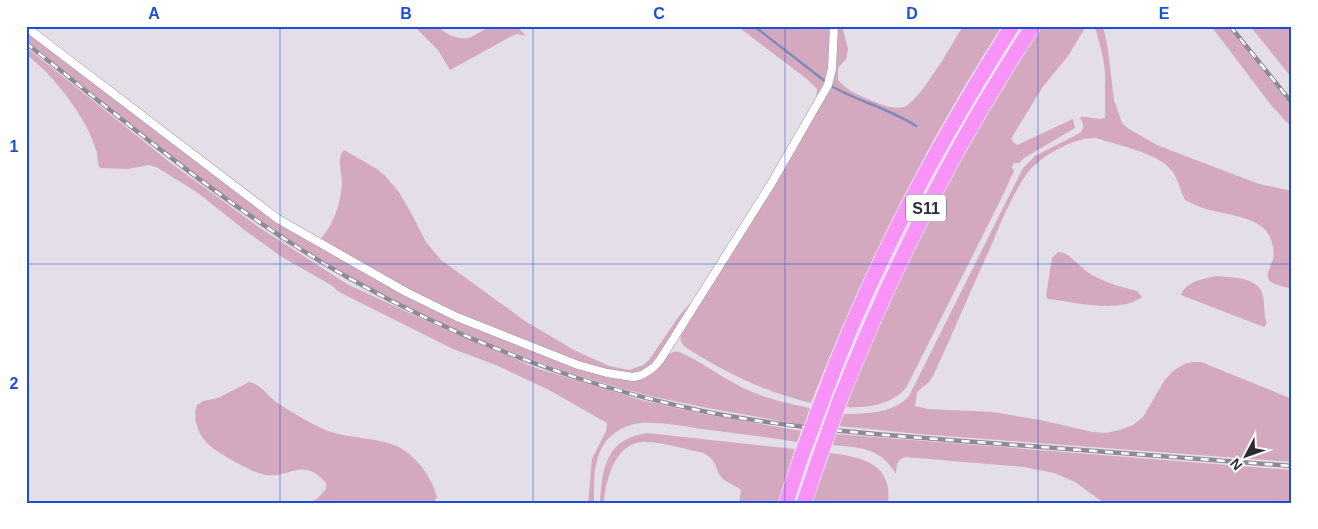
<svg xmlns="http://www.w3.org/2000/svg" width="1318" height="529" viewBox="0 0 1318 529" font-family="Helvetica,sans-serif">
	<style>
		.green { fill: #d4a8bf }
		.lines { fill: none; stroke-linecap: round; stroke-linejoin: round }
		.stream { stroke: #7f8bb7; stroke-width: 2.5 }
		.street-casing { stroke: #9c97a1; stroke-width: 9 }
		.highway-casing { stroke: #fff; stroke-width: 16 }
		.street { stroke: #fff; stroke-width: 8 }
		.highway { stroke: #f893f7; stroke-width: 15 }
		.rail-casing { stroke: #908b93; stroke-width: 4.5 }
		.rail { stroke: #fff; stroke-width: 2.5; stroke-dasharray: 8; stroke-linecap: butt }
		.highway-bridge-casing { stroke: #fff; stroke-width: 16; stroke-linecap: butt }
		.highway-bridge { stroke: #f893f7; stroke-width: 15 }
		.grid { fill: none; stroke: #1d4ed8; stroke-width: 1; stroke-opacity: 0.55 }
		.labels { text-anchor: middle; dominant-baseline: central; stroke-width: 4; stroke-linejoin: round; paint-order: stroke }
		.shield { fill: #fff; stroke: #6d6b6e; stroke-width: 1 }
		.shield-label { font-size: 16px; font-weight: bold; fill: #2e2c30 }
		.neatline { fill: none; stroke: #1d4ed8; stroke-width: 2 }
		.grid-label { font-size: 16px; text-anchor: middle; font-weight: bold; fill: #1d4ed8 }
	</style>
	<rect width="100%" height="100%" fill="#e4dee9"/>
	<!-- green -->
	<path class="green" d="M 414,26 L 438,26 C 446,35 459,41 471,37 C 478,34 485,28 493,26 C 500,25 510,26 517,26 L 526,36 L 517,34 L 510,37 L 450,70 L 438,50 Z
		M 737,26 L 832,26 C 830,55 830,75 816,100 L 817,89 L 807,79 Z
		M 837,26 L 842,26 L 848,49 L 846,59 L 838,68 L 838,80 C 848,91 857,94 870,100 C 880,104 893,110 904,107 C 920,101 953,43 963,26 L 1002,26 C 925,145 863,271 811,403 C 763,391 730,375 688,349 C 683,345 679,342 681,335 L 769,195 L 799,144 L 825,95 Z
		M 1042,26 L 1103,26 L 1108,50 L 1114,100 L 1122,123 L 1129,129 L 1157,145 L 1188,157 L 1259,184 L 1292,191 L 1292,289 C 1286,287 1274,285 1270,281 C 1264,275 1272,265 1273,259 C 1275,250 1272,240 1267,232 C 1257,217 1223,214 1206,209 C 1199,207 1192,203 1185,200 C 1180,190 1178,179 1172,171 C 1159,153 1117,145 1096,138 C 1075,137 1042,155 1029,171 C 1014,190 1000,224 991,246 C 971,290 953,333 933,376 L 929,382 L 917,392 L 915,406 L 928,409 L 993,412 L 1040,420 L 1093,432 L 1106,433 L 1120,430 L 1133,425 L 1143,417 L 1164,381 L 1173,371 L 1184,364 L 1192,362 L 1201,362 L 1292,399 L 1292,462 L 920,434 L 839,426 L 844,414 C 866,414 894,413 909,396 L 1023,168 L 1035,156 L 1080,133 C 1085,127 1083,123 1080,117 C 1088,116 1098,121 1105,118 L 1105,72 L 1103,57 L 1096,30 L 1092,27 L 1085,28 L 1068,56 L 1042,88 L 1012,137 L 1012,141 L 1017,145 L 1073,119 L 1075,128 L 1024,158 L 1019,163 L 1014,163 L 1012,167 L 1014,171 L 1001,199 L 906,388 C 890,405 869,408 846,407 C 894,272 965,146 1042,26 Z
		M 1211,26 L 1227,26 L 1292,107 L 1292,128 L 1271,105 Z
		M 1250,26 L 1292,26 L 1292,78 Z
		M 26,30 L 216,177 L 280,225 L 295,233 L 406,295 L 528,347 L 639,379 C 646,378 652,375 657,370 C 664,362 667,350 679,352 C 699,360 716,374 736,384 C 759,397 784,403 810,408 L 804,425 C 753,416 702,408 651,396 C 516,363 385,304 269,226 C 184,170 106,103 26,40 Z
		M 26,47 L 172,164 L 260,228 L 347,284 L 437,326 L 536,368 L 641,400 L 703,414 L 801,431 L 797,442 C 765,437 734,433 702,429 C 682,426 660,422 641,423 C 628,424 616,430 607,440 C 593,457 594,482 594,503 L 588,503 L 592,459 L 606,431 L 607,423 L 549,390 L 496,365 L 453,349 L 339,292 L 331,285 L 282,257 L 247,232 L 198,193 L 158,168 L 149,165 L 128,169 L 100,168 C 97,162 98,156 96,150 C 94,143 90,135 87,128 C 72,100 51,74 26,54 Z
		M 344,150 L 377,169 L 385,176 L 399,192 L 411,213 L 426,242 L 441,260 L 525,321 L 574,350 L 609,366 L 629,370 L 643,365 L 649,360 L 679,316 L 696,297 L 652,364 L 645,370 L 631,374 L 619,373 L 581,363 L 452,312 L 422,298 L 320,240 C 334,223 340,206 342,184 C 342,172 336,159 344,150 Z
		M 1058,252 C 1069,252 1078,265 1086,271 C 1101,282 1119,286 1137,291 L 1142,297 C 1120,314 1075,302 1048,299 L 1046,296 L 1052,258 Z
		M 1216,276 C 1232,278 1259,276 1263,296 C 1265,305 1263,314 1267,323 L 1264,327 L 1181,295 C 1186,281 1203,279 1216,276 Z
		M 249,382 C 261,384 269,398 279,404 C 293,413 308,422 323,429 C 348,440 382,436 404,450 C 420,461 432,479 437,497 L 434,502 L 308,503 L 317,499 L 326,489 L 326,483 C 303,456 291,478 266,475 C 253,473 217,453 208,444 C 198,434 192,418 197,405 L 203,401 L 218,398 Z
		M 647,433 L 795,449 L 778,503 L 739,503 L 741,490 C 736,486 728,483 723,479 C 714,470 719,461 703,453 C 685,449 660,441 642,442 C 615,444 605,481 604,503 L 600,503 C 602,468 606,439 647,433 Z
		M 836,434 L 1292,470 L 1292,503 L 1104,503 L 1075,482 L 1054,473 L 1024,467 L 905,457 C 896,460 897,465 896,474 C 880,447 861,448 832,445 Z
		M 830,453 C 861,457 893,463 888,503 L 812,503 Z"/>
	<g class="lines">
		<!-- stream -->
		<path class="stream" d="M 754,26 L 826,82
			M 833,87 C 860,102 890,109 916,126"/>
		<defs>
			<path id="street" d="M 26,27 L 278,219 L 406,292 L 457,317 L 578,365 L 607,373 L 633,377 L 642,375 L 654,367 L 660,360 L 771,184 L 828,85 L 832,69 L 834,26"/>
			<path id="highway" d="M 823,398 C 871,267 937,144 1012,26
				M 840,400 C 892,269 955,144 1033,26
				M 786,503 L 802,454
				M 804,503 L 820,456"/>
		</defs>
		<!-- street casing -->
		<use href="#street" class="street-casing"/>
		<!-- highway casing -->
		<use href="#highway" class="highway-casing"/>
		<!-- street -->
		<use href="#street" class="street"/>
		<!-- highway -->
		<use href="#highway" class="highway"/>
		<defs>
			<path id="rail" d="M 1230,26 L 1292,103
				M 26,43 C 131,126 233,213 349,278 C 459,340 579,385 702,411 C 792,429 884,435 976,442 C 1081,450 1186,458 1292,466"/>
		</defs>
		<!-- rail casing -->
		<use href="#rail" class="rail-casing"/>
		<!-- rail -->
		<use href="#rail" class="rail"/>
		<defs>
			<path id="highway-bridge" d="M 802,454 L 823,398
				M 820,456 L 840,400"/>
		</defs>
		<!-- highway-bridge casing -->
		<use href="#highway-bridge" class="highway-bridge-casing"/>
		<!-- highway-bridge -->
		<use href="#highway-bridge" class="highway-bridge"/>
	</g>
	<!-- grid -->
	<path class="grid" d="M 280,26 L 280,503M 533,26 L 533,503M 785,26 L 785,503M 1038,26 L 1038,503M 26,264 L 1292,264"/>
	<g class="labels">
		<!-- shield labels -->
		<rect class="shield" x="906" y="194.5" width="40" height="27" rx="4"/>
		<g class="shield-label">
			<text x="926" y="208">S11</text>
		</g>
	</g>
	<!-- border -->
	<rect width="1318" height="529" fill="none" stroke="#ffffff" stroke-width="55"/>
	<!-- north arrow -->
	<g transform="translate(1246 456) rotate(229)" stroke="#ffffff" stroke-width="4" paint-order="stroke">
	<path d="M0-4L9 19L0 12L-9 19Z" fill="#2e2c30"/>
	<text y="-8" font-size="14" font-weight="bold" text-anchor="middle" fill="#2e2c30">N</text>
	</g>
	<rect x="28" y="28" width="1262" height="474" class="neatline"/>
	<g class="grid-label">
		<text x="154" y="19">A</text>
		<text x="406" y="19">B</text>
		<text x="659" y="19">C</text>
		<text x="912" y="19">D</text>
		<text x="1164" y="19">E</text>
		<text x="14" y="152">1</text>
		<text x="14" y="389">2</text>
	</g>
</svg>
